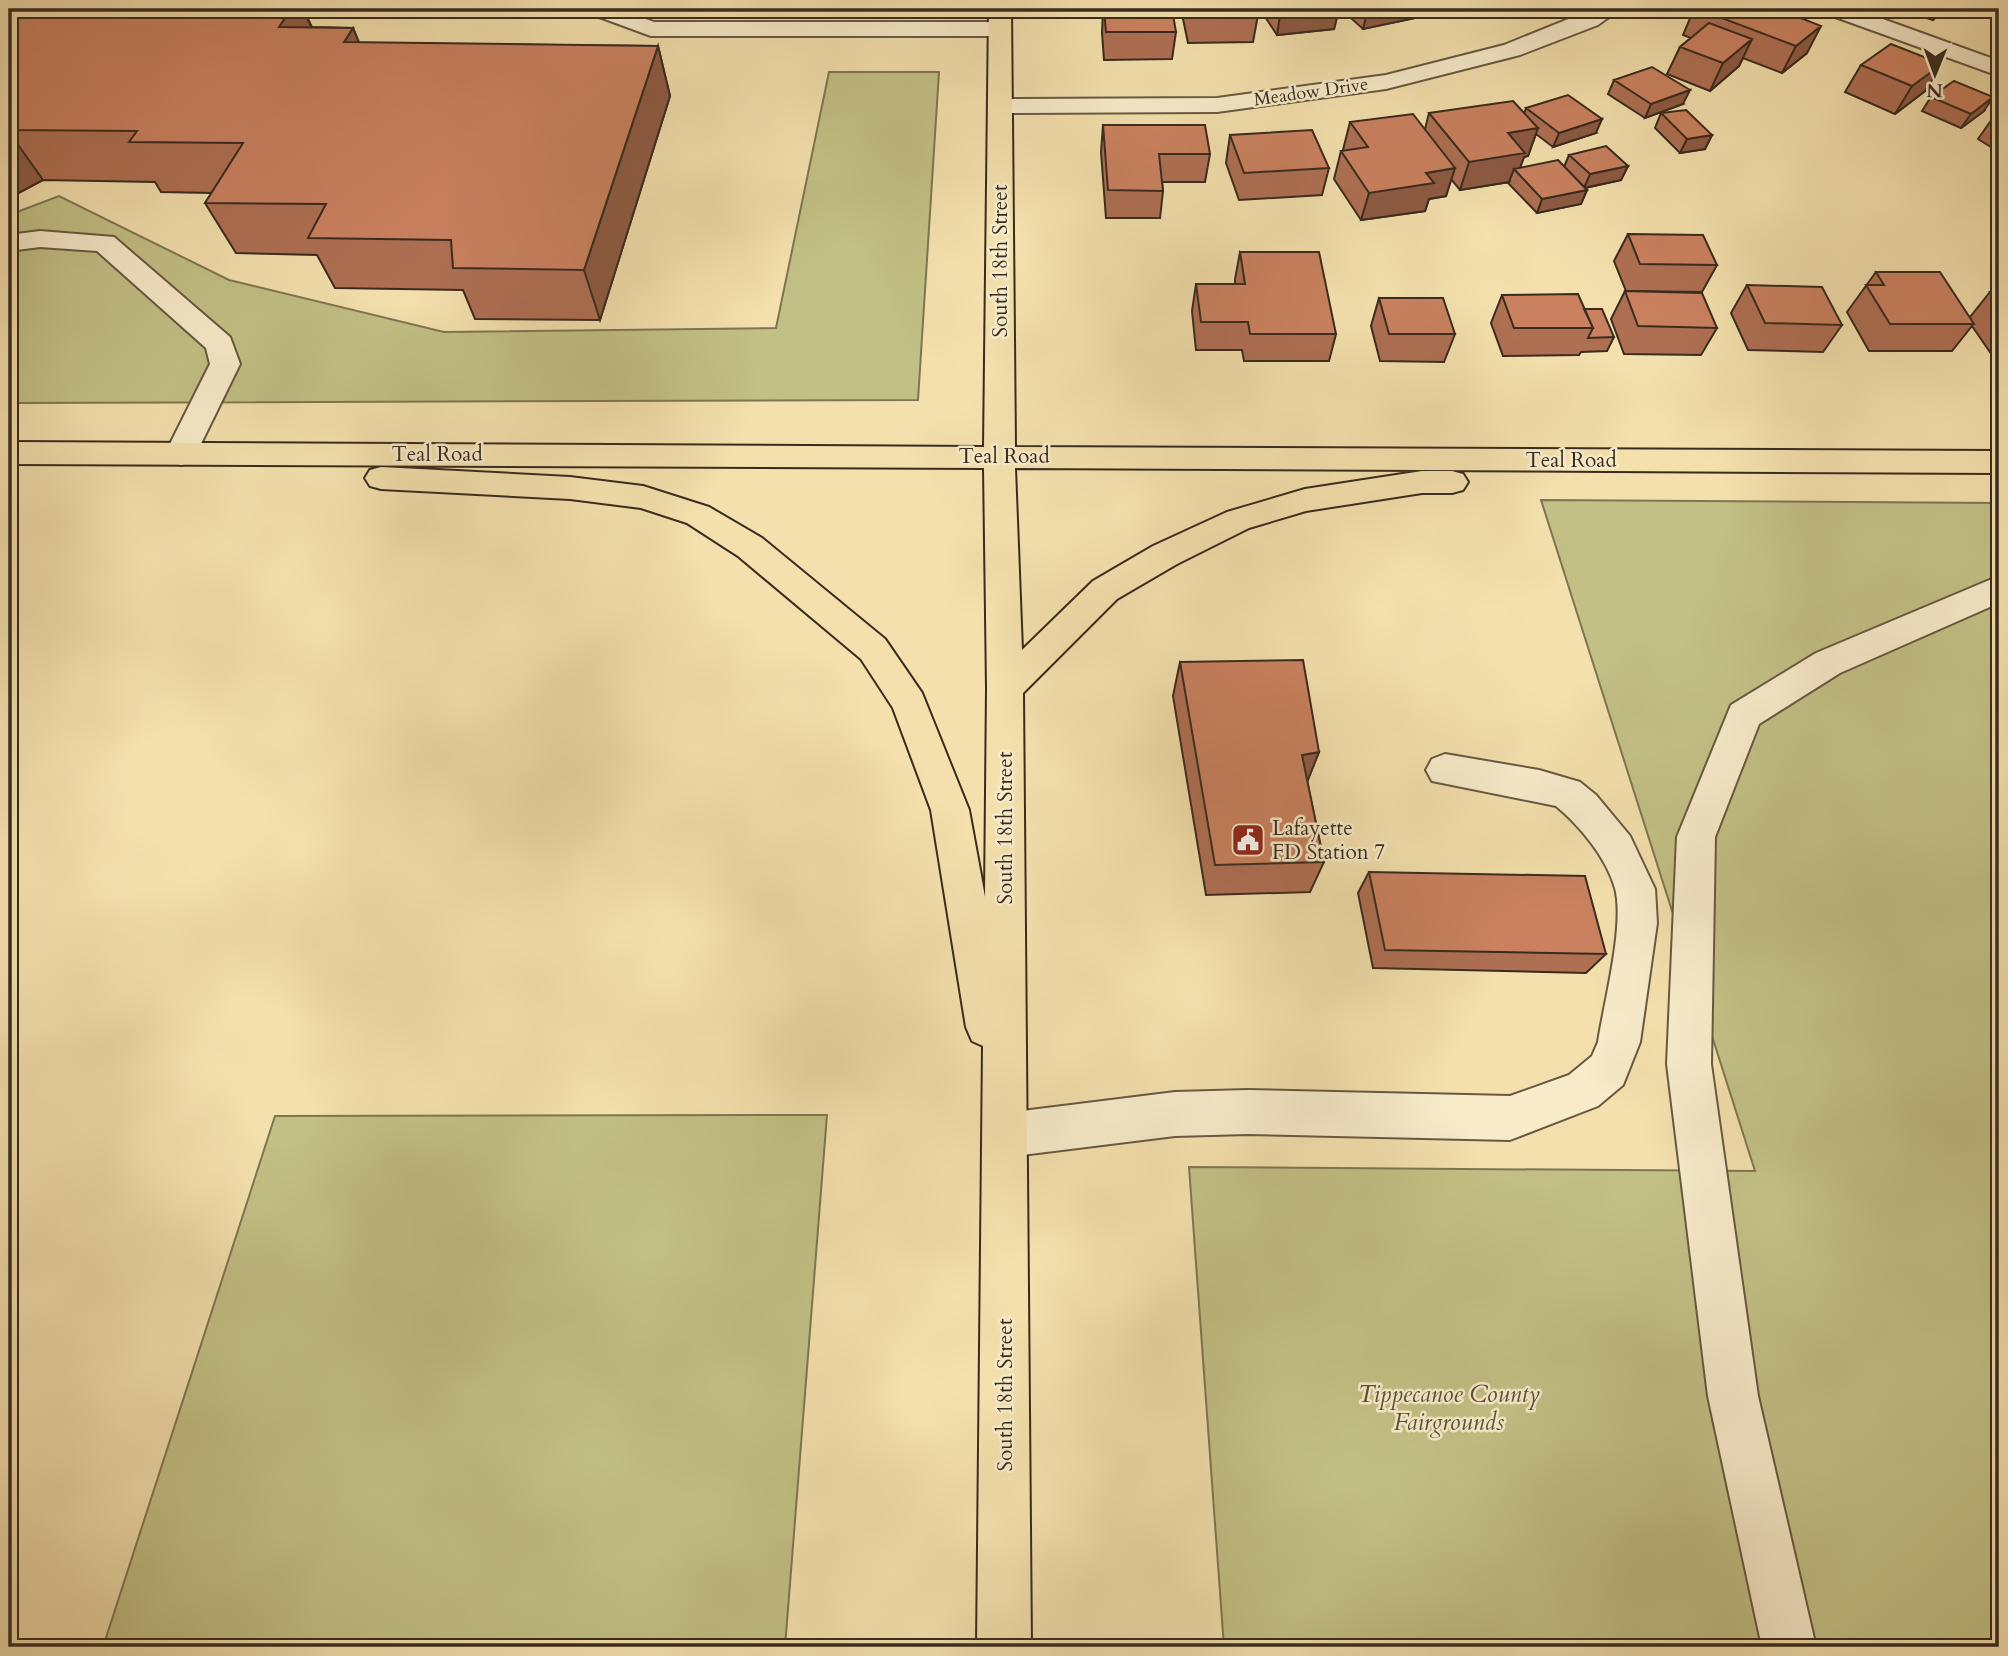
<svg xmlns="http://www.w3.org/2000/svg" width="2008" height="1656" viewBox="0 0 2008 1656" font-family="Cardo,serif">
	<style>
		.green { fill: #c2c085; stroke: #7e7652; stroke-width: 2 }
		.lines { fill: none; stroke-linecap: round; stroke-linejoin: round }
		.minor-casing { stroke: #685842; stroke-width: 4 }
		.major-casing { stroke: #392b1e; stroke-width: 4 }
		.minor { fill: #f7ebca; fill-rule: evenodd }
		.major { fill: #f3e0ad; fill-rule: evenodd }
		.wall { fill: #ae6f53; stroke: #392b1e; stroke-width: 2 }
		.shaded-wall { fill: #8d5a43; stroke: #392b1e; stroke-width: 2 }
		.building { fill: #ca8160; stroke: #392b1e; stroke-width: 2 }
		.labels { text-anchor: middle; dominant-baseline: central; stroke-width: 5; stroke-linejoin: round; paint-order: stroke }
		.far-street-label { font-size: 18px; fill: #392b1e; stroke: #f7ebca }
		.street-label { font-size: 21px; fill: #392b1e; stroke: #f7ebca }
		.poi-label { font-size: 21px; fill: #392b1e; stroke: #f7ebca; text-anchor: start }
		.near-park-label { font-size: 24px; font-style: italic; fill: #5b5038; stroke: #f7ebca }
	</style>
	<rect width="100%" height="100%" fill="#f3e0ad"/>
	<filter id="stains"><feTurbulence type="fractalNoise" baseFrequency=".00286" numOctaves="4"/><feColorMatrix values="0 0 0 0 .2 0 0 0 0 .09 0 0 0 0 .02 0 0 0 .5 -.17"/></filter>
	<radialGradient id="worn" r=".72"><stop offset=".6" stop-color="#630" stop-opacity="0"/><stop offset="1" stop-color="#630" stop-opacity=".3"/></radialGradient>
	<!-- green -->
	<path class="green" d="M 829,72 L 939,72 L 918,400 L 9,403 L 9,215 L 59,196 L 229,280 L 444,332 L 776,328 Z
		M 1541,500 L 1999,503 L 1999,1647 L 1224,1647 L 1189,1167 L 1755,1171 Z
		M 827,1115 L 785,1647 L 103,1647 L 275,1116 Z"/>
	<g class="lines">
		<defs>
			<path id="minor" d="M 588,9 L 619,9 L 654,22 L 1000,22 L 1008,24 L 1011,29 L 1008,34 L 1000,36 L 651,36 L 591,14 Z
				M 1593,9 L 1620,9 L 1598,25 L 1520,55 L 1386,89 L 1217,112 L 1000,113 L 991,111 L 988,106 L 991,101 L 1000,99 L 1217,98 L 1386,75 L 1504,45 Z
				M 1824,9 L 1855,9 L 1999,61 L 1999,76 L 1827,14 Z
				M 40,231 L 114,237 L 230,337 L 240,364 L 192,462 L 181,465 L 170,462 L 165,454 L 210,364 L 206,348 L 97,251 L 40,247 L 9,251 L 9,235 Z
				M 1999,576 L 1999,603 L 1840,673 L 1759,724 L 1715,837 L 1711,1064 L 1758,1396 L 1816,1647 L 1762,1647 L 1708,1396 L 1667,1064 L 1677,837 L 1731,705 L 1816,653 Z
				M 1445,754 L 1539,770 L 1580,782 L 1596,795 L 1630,836 L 1655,889 L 1657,923 L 1640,1042 L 1623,1085 L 1598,1106 L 1510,1140 L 1248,1134 L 1175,1136 L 1006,1157 L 990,1151 L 984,1135 L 990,1119 L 1006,1113 L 1175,1092 L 1248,1090 L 1510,1096 L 1569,1075 L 1592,1056 L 1598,1042 C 1604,1003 1625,924 1615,888 C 1606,857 1580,826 1556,806 L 1432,781 L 1426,770 L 1432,759 Z"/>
			<path id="major" d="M 989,9 L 1011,9 L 1015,447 L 1999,451 L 1999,473 L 1015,468 L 1022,650 L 1093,581 L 1153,546 L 1227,512 L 1305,489 L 1422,471 L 1452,471 L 1463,474 L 1468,482 L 1463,490 L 1452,493 L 1422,493 L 1306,511 L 1249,528 L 1177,564 L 1117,599 L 1023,693 L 1031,1647 L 977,1647 L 983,1046 L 972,1041 L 966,1027 L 931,810 L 893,708 L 861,659 L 738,556 L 687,523 L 641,508 L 570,499 L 381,489 L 370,486 L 365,478 L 370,470 L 381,467 L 570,477 L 643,486 L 709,507 L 762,538 L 885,639 L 922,693 L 969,810 L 985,897 L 987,688 L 984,468 L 9,464 L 9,442 L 984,447 Z"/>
		</defs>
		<!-- minor casing -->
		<use href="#minor" class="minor-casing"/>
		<!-- major casing -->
		<use href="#major" class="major-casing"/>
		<!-- minor -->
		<use href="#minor" class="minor"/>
		<!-- major -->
		<use href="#major" class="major"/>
	</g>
	<!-- wall -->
	<path class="wall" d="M 9,9 L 303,9 L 312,27 L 353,28 L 359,43 L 658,46 L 670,96 L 600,320 L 475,319 L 463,290 L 335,288 L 317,255 L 236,253 L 205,203 L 212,193 L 161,192 L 155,182 L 43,180 L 9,198 Z
		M 1103,9 L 1176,32 L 1172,59 L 1104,60 L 1102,33 Z
		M 1185,9 L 1256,9 L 1258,15 L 1253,42 L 1188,43 L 1183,19 Z
		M 1263,9 L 1339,9 L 1334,29 L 1277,35 L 1262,12 Z
		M 1341,9 L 1427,9 L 1425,16 L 1363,29 Z
		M 1694,9 L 1791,9 L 1789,14 L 1807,53 L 1782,73 L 1743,58 L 1739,66 L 1710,91 L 1667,74 L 1680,47 L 1691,38 L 1683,35 Z
		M 1899,9 L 1943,9 L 1933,20 Z
		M 1942,64 L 1925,91 L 1895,114 L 1845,92 L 1861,65 Z
		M 1614,80 L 1683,104 L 1645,118 L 1608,94 Z
		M 1931,97 L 1984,111 L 1961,128 L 1922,111 Z
		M 1526,108 L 1596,133 L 1553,147 L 1536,134 L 1528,156 L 1524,157 L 1520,168 L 1564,167 L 1569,155 L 1628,166 L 1621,180 L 1585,188 L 1587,190 L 1581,204 L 1537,213 L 1508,183 L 1509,182 L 1460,190 L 1451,179 L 1446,196 L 1429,199 L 1425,211 L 1361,220 L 1334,179 L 1341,151 L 1344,151 L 1343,150 L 1350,122 L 1425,129 L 1429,113 L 1524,114 Z
		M 1999,111 L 1999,152 L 1978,139 L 1997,112 Z
		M 1661,113 L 1712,135 L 1705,149 L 1680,153 L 1655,128 Z
		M 1103,125 L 1210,154 L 1205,182 L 1162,182 L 1163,191 L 1160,218 L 1106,218 L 1101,152 Z
		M 1230,135 L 1329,168 L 1322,195 L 1239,200 L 1226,163 Z
		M 1628,234 L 1717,265 L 1702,292 L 1626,291 L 1614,261 Z
		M 1240,252 L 1336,334 L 1329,361 L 1244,361 L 1242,350 L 1196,350 L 1192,311 L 1196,284 L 1235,284 L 1235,279 Z
		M 1876,272 L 1970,317 L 1990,292 L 1999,292 L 1999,358 L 1994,358 L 1972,326 L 1952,351 L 1869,351 L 1847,312 Z
		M 1747,285 L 1842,325 L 1823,352 L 1748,350 L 1731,313 Z
		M 1625,291 L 1717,328 L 1701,355 L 1624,354 L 1611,319 Z
		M 1502,295 L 1584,309 L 1614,337 L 1607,351 L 1581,352 L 1579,355 L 1503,356 L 1491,323 Z
		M 1379,298 L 1455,334 L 1444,362 L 1380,361 L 1371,326 Z
		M 1180,662 L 1319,752 L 1307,781 L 1324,862 L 1310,892 L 1206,895 L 1173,696 Z
		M 1369,872 L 1606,954 L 1586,973 L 1373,968 L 1358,893 Z"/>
	<!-- shaded-wall -->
	<path class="shaded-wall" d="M 289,9 L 303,9 L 321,48 L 279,27 Z
		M 1281,9 L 1339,9 L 1334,29 L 1277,35 Z
		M 1368,9 L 1427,9 L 1425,16 L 1363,29 Z
		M 1787,9 L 1791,9 L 1780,30 L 1783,11 Z
		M 1940,9 L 1943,9 L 1933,20 Z
		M 1821,26 L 1807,53 L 1782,73 L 1796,46 Z
		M 353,28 L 374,78 L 344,42 Z
		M 1752,39 L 1739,66 L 1710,91 L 1723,63 Z
		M 658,46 L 670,96 L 600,320 L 584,270 Z
		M 1942,64 L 1925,91 L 1895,114 L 1912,86 Z
		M 1690,90 L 1683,104 L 1645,118 L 1651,104 Z
		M 1993,97 L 1984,111 L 1961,128 L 1971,114 Z
		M 1602,119 L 1596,133 L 1553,147 L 1559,133 Z
		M 1538,128 L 1528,156 L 1524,157 L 1518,173 L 1514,169 L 1509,182 L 1460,190 L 1469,162 L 1508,133 Z
		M 9,132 L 43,180 L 9,198 Z
		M 1712,135 L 1705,149 L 1680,153 L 1687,139 Z
		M 1628,166 L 1621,180 L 1584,188 L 1590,174 Z
		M 1455,168 L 1446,196 L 1429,199 L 1425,211 L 1361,220 L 1369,193 L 1426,173 Z
		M 1587,190 L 1581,204 L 1537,213 L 1542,199 Z
		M 1319,752 L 1306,785 L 1302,755 Z"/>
	<!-- building -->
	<path class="building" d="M 9,9 L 291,9 L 279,27 L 353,28 L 344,42 L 658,46 L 584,270 L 453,268 L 451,240 L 308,238 L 326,204 L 205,203 L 243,143 L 129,142 L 137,131 L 9,130 Z
		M 1104,9 L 1172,9 L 1176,32 L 1106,32 Z
		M 1190,9 L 1256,9 L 1258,15 L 1192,16 Z
		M 1698,9 L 1787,9 L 1783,11 L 1821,26 L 1796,46 Z
		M 1709,23 L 1752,39 L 1723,63 L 1680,47 Z
		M 1891,44 L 1942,64 L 1912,86 L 1861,65 Z
		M 1652,67 L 1690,90 L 1651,104 L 1614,80 Z
		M 1954,81 L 1993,97 L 1971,114 L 1931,97 Z
		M 1568,95 L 1602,119 L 1559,133 L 1526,108 Z
		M 1513,101 L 1538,128 L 1508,133 L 1525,153 L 1469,162 L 1429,113 Z
		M 1686,110 L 1712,135 L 1687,139 L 1661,113 Z
		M 1413,114 L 1455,168 L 1426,173 L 1434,183 L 1369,193 L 1341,151 L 1368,147 L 1350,122 Z
		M 1103,125 L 1205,125 L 1210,154 L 1159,154 L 1163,191 L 1108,190 Z
		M 1312,130 L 1329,168 L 1244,173 L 1230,135 Z
		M 1606,146 L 1628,166 L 1590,174 L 1569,155 Z
		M 1558,160 L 1587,190 L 1542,199 L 1514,169 Z
		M 1628,234 L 1703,235 L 1717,265 L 1640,264 Z
		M 1240,252 L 1319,252 L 1336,334 L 1250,334 L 1248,322 L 1201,322 L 1196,284 L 1245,284 Z
		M 1876,272 L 1940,272 L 1974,324 L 1890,324 L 1866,285 L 1884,285 Z
		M 1747,285 L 1822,287 L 1842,325 L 1765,323 Z
		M 1625,291 L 1702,293 L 1717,328 L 1638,326 Z
		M 1990,292 L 1999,292 L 1999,305 Z
		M 1578,294 L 1593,328 L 1514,328 L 1502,295 Z
		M 1379,298 L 1443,298 L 1455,334 L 1389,334 Z
		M 1584,309 L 1602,309 L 1614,337 L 1588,338 L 1593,328 Z
		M 1303,660 L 1319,752 L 1302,755 L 1324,862 L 1215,865 L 1180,662 Z
		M 1369,872 L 1585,876 L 1606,954 L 1385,950 Z"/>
	<!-- icons -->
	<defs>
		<symbol id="civic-square" viewBox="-11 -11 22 22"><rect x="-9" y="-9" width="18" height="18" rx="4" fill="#8f2418" stroke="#f7ebca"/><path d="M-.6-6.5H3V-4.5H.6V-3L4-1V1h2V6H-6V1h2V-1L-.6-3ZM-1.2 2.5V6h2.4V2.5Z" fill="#fff"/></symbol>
	</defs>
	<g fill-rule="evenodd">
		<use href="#civic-square" x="1229" y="821" width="38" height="38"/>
	</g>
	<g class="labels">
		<!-- far-street labels -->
		<g class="far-street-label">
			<text transform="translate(1311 92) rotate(-8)">Meadow Drive</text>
		</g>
		<!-- street labels -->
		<g class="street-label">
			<text transform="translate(1000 261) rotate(-90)">South 18th Street</text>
			<text x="437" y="454">Teal Road</text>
			<text x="1004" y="456">Teal Road</text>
			<text x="1571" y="460">Teal Road</text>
			<text transform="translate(1005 828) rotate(-90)">South 18th Street</text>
			<text transform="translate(1005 1395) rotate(-90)">South 18th Street</text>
		</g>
		<!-- poi labels -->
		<g class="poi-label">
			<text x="1272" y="828">Lafayette<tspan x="1272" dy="24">FD Station 7</tspan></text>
		</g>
		<!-- near-park labels -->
		<g class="near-park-label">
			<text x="1449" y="1394">Tippecanoe County<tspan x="1449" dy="28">Fairgrounds</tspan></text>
		</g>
	</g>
	<!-- margin -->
	<rect width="2008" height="1656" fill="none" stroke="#f3e0ad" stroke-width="35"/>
	<rect x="10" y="10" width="1987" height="1635" fill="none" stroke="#392b1e" stroke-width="3.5"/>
	<rect x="18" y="18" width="1973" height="1621" fill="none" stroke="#392b1e" stroke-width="2"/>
	<!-- north arrow -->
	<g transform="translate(1935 74) rotate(181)" stroke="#f7ebca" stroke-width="5" paint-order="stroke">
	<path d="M0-5L12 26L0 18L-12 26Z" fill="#392b1e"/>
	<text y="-10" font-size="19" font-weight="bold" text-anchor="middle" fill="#392b1e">N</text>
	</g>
	<rect width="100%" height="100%" filter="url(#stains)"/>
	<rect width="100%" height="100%" fill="url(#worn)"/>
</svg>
